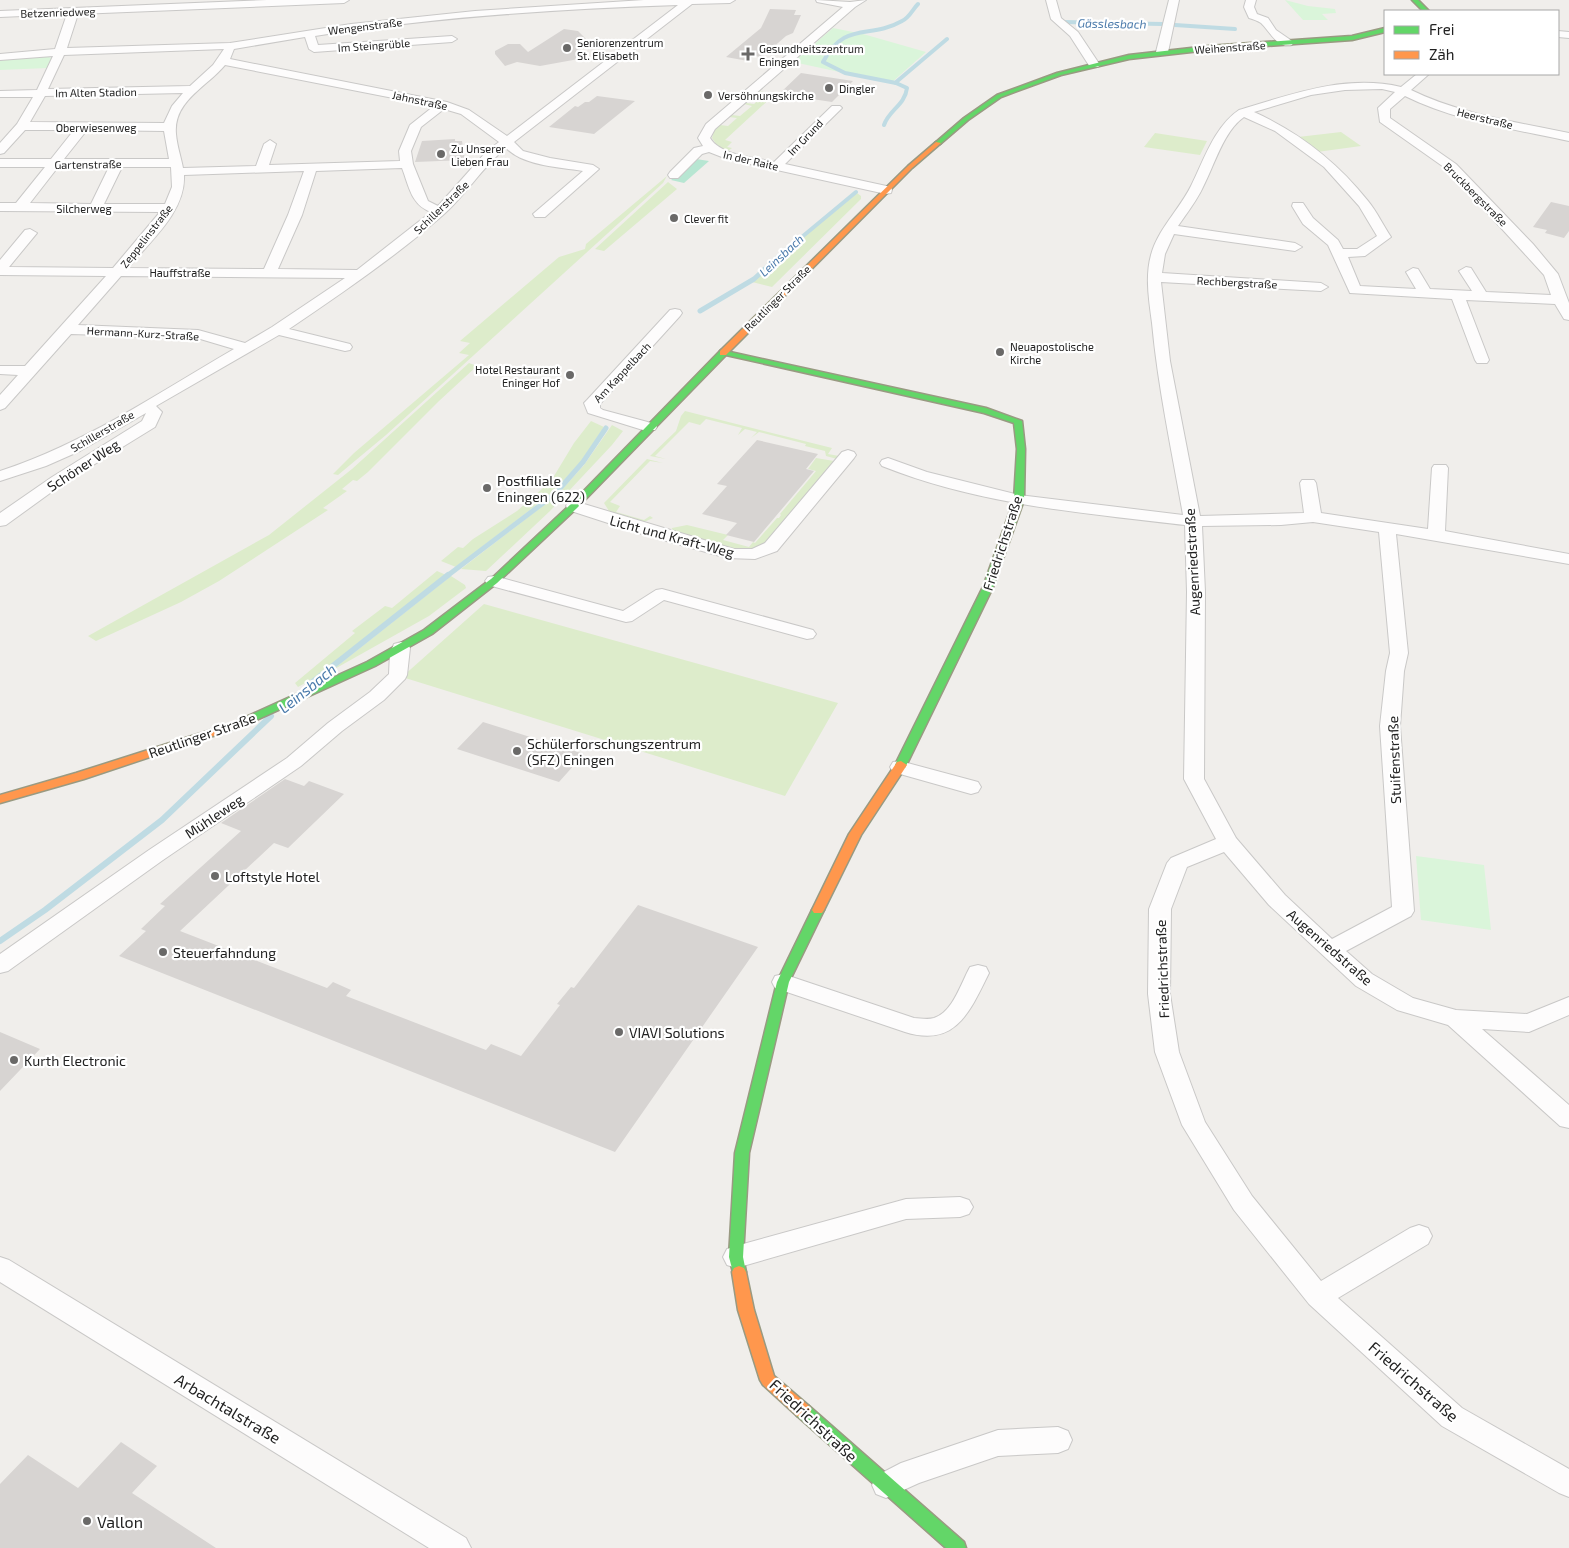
<svg xmlns="http://www.w3.org/2000/svg" width="1569" height="1548" viewBox="0 0 1569 1548" font-family="'Exo 2',sans-serif">
	<style>
		.grass { fill: #ddeccb }
		.park { fill: #daf5da }
		.pitch { fill: #b7e6d2 }
		.lines { fill: none; stroke-linecap: round; stroke-linejoin: round }
		.stream-far2 { stroke: #bfdbe3; stroke-width: 4 }
		.stream-far1 { stroke: #bfdbe3; stroke-width: 5 }
		.stream { stroke: #bfdbe3; stroke-width: 6 }
		.building { fill: #d7d4d2 }
		.street-casing { stroke: #c9c8c7; stroke-width: 2 }
		.fast-casing { stroke: #999a82; stroke-width: 3 }
		.slow-casing { stroke: #999a82; stroke-width: 3 }
		.street { fill: #fdfcfc; fill-rule: evenodd }
		.fast { fill: #63d668; fill-rule: evenodd }
		.slow { fill: #ff974d; fill-rule: evenodd }
		.poi-dot { fill: #6a6968; stroke: #fff; stroke-width: 2 }
		.labels { text-anchor: middle; dominant-baseline: central; stroke-width: 4.5; stroke-linejoin: round; paint-order: stroke }
		.far-street-label { font-size: 11px; fill: #222; stroke: #fff }
		.far-poi-label { font-size: 11px; fill: #222; stroke: #fff; text-anchor: start }
		.far-water-label { font-size: 12px; font-style: italic; fill: #4a7aab; stroke: #fff }
		.street-label { font-size: 14px; fill: #222; stroke: #fff }
		.poi-label { font-size: 14px; fill: #222; stroke: #fff; text-anchor: start }
		.water-label { font-size: 15px; font-style: italic; fill: #4a7aab; stroke: #fff }
		.near-street-label { font-size: 16px; fill: #222; stroke: #fff }
		.near-poi-label { font-size: 16px; fill: #222; stroke: #fff; text-anchor: start }
	</style>
	<rect width="100%" height="100%" fill="#f0eeeb"/>
	<!-- grass -->
	<path class="grass" d="M 759,91 L 775,94 L 725,140 L 732,142 L 727,147 L 732,148 L 728,151 L 718,147 L 712,138 L 714,131 L 720,125 L 728,126 L 737,118 L 729,117 L 732,115 L 740,116 L 752,106 L 744,104 L 746,103 L 754,104 L 765,94 L 758,93 Z
		M 1341,132 L 1361,146 L 1317,152 L 1298,137 Z
		M 1155,133 L 1207,141 L 1200,155 L 1144,147 Z
		M 667,176 L 663,183 L 386,435 L 338,475 L 333,474 L 354,453 L 469,355 L 459,353 L 470,343 L 460,341 L 559,257 L 585,249 L 586,244 Z
		M 668,182 L 677,189 L 604,251 L 595,249 Z
		M 857,193 L 861,196 L 861,199 L 772,287 L 752,282 L 810,230 Z
		M 469,363 L 477,366 L 439,401 L 368,472 L 357,481 L 353,480 L 342,489 L 347,491 L 323,508 L 328,510 L 219,581 L 181,602 L 96,641 L 88,636 L 269,535 L 352,469 Z
		M 685,411 L 832,448 L 828,454 L 839,456 L 837,459 L 826,456 L 825,451 L 805,446 L 806,444 L 759,432 L 751,438 L 757,432 L 745,429 L 738,435 L 742,428 L 706,419 L 700,425 L 689,422 L 655,456 L 666,459 L 650,456 L 676,431 L 681,416 Z
		M 591,421 L 604,427 L 581,462 L 552,493 L 456,567 L 441,561 L 458,547 L 463,548 L 473,539 L 517,511 L 551,481 L 574,443 Z
		M 612,425 L 623,431 L 612,445 L 550,511 L 486,571 L 461,569 L 558,494 L 584,465 Z
		M 816,458 L 834,461 L 765,544 L 749,549 L 736,549 L 671,531 L 672,528 L 687,525 L 728,535 L 723,540 L 749,547 L 753,542 L 755,543 L 777,518 L 779,518 L 781,515 L 780,514 L 816,471 L 808,469 Z
		M 647,459 L 663,463 L 650,461 L 610,502 L 620,506 L 616,512 L 644,520 L 650,516 L 653,518 L 642,523 L 609,511 L 604,503 Z
		M 437,571 L 446,575 L 319,675 L 298,687 L 295,683 L 355,633 L 352,631 L 385,606 L 392,608 Z
		M 451,576 L 465,585 L 466,588 L 429,616 L 331,671 Z
		M 484,604 L 838,703 L 785,796 L 402,677 Z"/>
	<!-- park -->
	<path class="park" d="M 1285,0 L 1308,6 L 1335,9 L 1336,13 L 1322,14 L 1328,20 L 1303,20 Z
		M 833,28 L 863,34 L 926,52 L 891,83 L 793,62 Z
		M 47,56 L 51,58 L 48,68 L 0,70 L 0,59 Z
		M 1416,856 L 1484,865 L 1491,930 L 1421,920 Z"/>
	<!-- pitch -->
	<path class="pitch" d="M 696,159 L 709,161 L 684,183 L 671,180 Z"/>
	<g class="lines">
		<!-- stream-far2 -->
		<path class="stream-far2" d="M 1063,22 L 1162,24
			M 1175,25 L 1235,29
			M 895,83 L 947,39
			M 884,125 C 889,110 905,105 907,88 L 896,83 L 845,73 L 823,62 C 845,20 869,40 902,21 C 910,17 912,10 918,4
			M 785,251 L 856,192"/>
		<!-- stream-far1 -->
		<path class="stream-far1" d="M 700,311 L 754,279 L 787,249
			M 447,576 L 555,494 L 583,462 L 606,428"/>
		<!-- stream -->
		<path class="stream" d="M 310,684 L 448,575
			M 0,941 L 45,910 L 162,820 L 271,716"/>
	</g>
	<!-- building -->
	<path class="building" d="M 770,9 L 796,10 L 794,15 L 801,15 L 793,33 L 786,36 L 762,57 L 754,56 L 748,61 L 726,57 L 761,28 Z
		M 564,29 L 578,31 L 594,47 L 576,50 L 584,58 L 540,66 L 517,62 L 505,66 L 495,54 L 495,51 L 508,44 L 520,44 L 528,52 Z
		M 801,73 L 853,81 L 832,102 L 779,94 Z
		M 597,96 L 635,101 L 594,134 L 549,127 L 575,106 L 578,107 L 585,102 L 589,102 Z
		M 455,139 L 455,141 L 462,141 L 465,160 L 415,162 L 422,141 Z
		M 1551,202 L 1569,206 L 1569,231 L 1564,238 L 1545,233 L 1547,230 L 1533,227 Z
		M 757,440 L 818,454 L 806,469 L 814,471 L 754,542 L 726,535 L 737,523 L 702,514 L 727,486 L 717,484 Z
		M 483,722 L 584,754 L 559,782 L 457,749 Z
		M 285,779 L 304,786 L 309,781 L 344,794 L 288,848 L 274,843 L 180,931 L 327,988 L 333,982 L 351,990 L 346,996 L 486,1050 L 491,1044 L 521,1056 L 560,1005 L 557,1004 L 571,987 L 574,988 L 638,905 L 758,947 L 615,1152 L 119,956 L 146,931 L 141,929 L 165,906 L 160,904 L 241,831 L 221,823 Z
		M 0,1032 L 40,1049 L 0,1091 Z
		M 121,1442 L 157,1466 L 132,1493 L 216,1548 L 0,1548 L 0,1484 L 28,1455 L 78,1488 Z"/>
	<g class="lines">
		<defs>
			<path id="street" d="M 267,0 L 349,0 L 344,3 L 78,14 L 67,48 L 230,43 L 351,24 L 475,11 L 644,0 L 735,0 L 730,3 L 692,4 L 514,142 L 523,151 L 550,158 L 593,165 L 599,169 L 545,217 L 535,217 L 533,214 L 583,171 C 558,167 524,166 506,148 C 482,167 466,195 443,215 C 395,257 342,293 289,329 L 350,344 L 352,347 L 350,350 L 345,351 L 279,335 L 156,406 L 162,412 L 155,427 L 64,483 L 6,525 L 0,526 L 0,513 L 52,477 L 142,421 L 146,413 L 80,451 L 46,466 L 0,481 L 0,471 C 84,444 158,393 234,349 L 197,338 L 71,334 L 5,408 L 0,410 L 0,395 L 18,375 L 0,374 L 0,366 L 25,366 L 106,276 L 0,275 L 0,260 L 25,230 L 30,229 L 37,233 L 9,267 L 113,268 L 160,212 L 0,211 L 0,203 L 16,203 L 45,167 L 0,167 L 0,159 L 51,159 L 74,130 L 25,130 L 4,153 L 0,154 L 0,143 L 17,124 L 33,97 L 0,97 L 0,91 L 37,90 L 53,56 L 0,60 L 0,54 L 55,49 L 67,14 L 0,17 L 0,11 ZM 678,5 L 507,136 L 469,110 L 447,102 L 230,59 L 234,49 L 305,37 L 309,49 L 314,52 L 452,42 L 457,39 L 452,36 L 318,45 L 315,36 C 435,17 557,9 678,5 ZM 224,49 L 213,65 L 190,86 L 48,89 L 64,55 ZM 225,65 L 434,106 L 410,125 L 399,151 L 400,161 L 269,165 L 276,144 L 270,140 L 264,144 L 256,166 L 183,168 C 181,157 177,146 176,134 C 173,101 207,87 225,65 ZM 183,93 L 172,106 L 164,123 L 30,122 L 45,96 ZM 444,109 L 461,114 L 499,142 L 486,152 L 438,206 L 428,201 L 413,164 L 411,151 L 421,127 ZM 87,130 L 164,131 L 169,159 L 64,159 ZM 58,167 L 109,167 L 91,204 L 30,203 ZM 122,167 L 171,167 L 172,187 L 165,204 L 104,204 ZM 402,168 C 409,186 411,205 431,212 L 357,270 L 278,269 L 302,215 L 316,171 ZM 304,171 L 288,215 L 264,269 L 128,268 C 149,242 186,212 184,175 ZM 121,276 L 345,278 L 272,327 L 245,343 L 198,330 L 78,325 Z
				M 816,0 L 850,2 L 866,0 L 855,7 L 715,129 L 710,138 C 721,156 754,157 774,162 L 832,106 L 840,106 L 842,108 L 840,110 L 785,164 L 891,187 L 892,190 L 891,193 L 886,194 L 727,159 L 709,152 L 702,154 L 678,178 L 670,178 L 668,175 L 670,172 L 694,148 L 703,146 L 698,138 L 706,124 L 843,7 L 817,2 Z
				M 1046,0 L 1056,0 L 1061,18 L 1078,32 L 1100,65 L 1098,67 L 1090,67 L 1070,36 L 1051,19 Z
				M 1169,0 L 1179,0 L 1168,52 L 1162,55 L 1156,52 Z
				M 1246,0 L 1256,0 L 1254,7 L 1257,14 L 1268,18 L 1276,30 L 1292,41 L 1293,43 L 1292,45 C 1277,49 1269,30 1261,23 C 1258,21 1253,19 1249,18 L 1244,7 Z
				M 1558,31 L 1569,32 L 1569,38 L 1558,37 Z
				M 1417,74 L 1429,74 L 1411,90 C 1460,114 1516,122 1569,133 L 1569,141 C 1514,129 1455,121 1405,96 L 1390,109 L 1390,118 L 1456,164 L 1533,244 L 1558,274 L 1569,303 L 1569,320 L 1564,319 L 1555,304 L 1466,300 L 1489,360 L 1487,363 L 1477,363 L 1475,360 L 1452,299 L 1350,293 L 1328,245 L 1303,224 L 1292,206 L 1293,203 L 1303,203 L 1313,218 L 1338,240 L 1343,249 L 1357,249 L 1377,236 L 1359,206 L 1324,167 L 1275,131 L 1244,117 C 1223,132 1215,164 1203,187 C 1197,200 1187,213 1178,226 L 1295,243 L 1302,247 L 1295,251 L 1174,234 L 1165,254 L 1162,273 L 1321,283 L 1328,287 L 1321,291 L 1161,282 L 1170,361 L 1200,516 L 1304,513 L 1300,483 L 1302,480 L 1314,480 L 1316,483 L 1321,513 L 1428,529 L 1432,468 L 1434,465 L 1446,465 L 1448,468 L 1445,531 L 1569,554 L 1569,564 L 1396,534 L 1408,653 L 1404,671 L 1400,726 L 1414,911 L 1411,916 L 1346,951 L 1372,974 L 1413,998 L 1456,1010 L 1527,1014 L 1569,997 L 1569,1015 L 1529,1032 L 1482,1029 L 1569,1105 L 1569,1128 L 1560,1126 L 1448,1025 L 1397,1010 L 1356,986 L 1269,905 L 1224,852 L 1187,867 L 1171,909 L 1170,994 L 1179,1052 L 1205,1122 L 1252,1196 L 1321,1281 L 1410,1228 L 1419,1225 L 1428,1228 L 1432,1236 L 1428,1244 L 1338,1298 L 1462,1408 L 1569,1469 L 1569,1497 L 1559,1493 L 1442,1426 L 1309,1304 L 1234,1210 L 1182,1125 L 1155,1052 L 1148,994 L 1149,909 L 1167,863 L 1171,858 L 1216,839 L 1184,779 L 1187,592 L 1185,525 C 1082,513 980,505 882,466 L 880,463 L 882,460 L 888,458 L 927,472 L 1019,495 L 1183,515 C 1172,451 1158,388 1152,323 C 1149,300 1145,277 1151,255 C 1158,229 1179,210 1191,186 C 1204,160 1214,127 1239,110 C 1292,94 1346,74 1401,87 ZM 1382,89 L 1395,92 L 1378,108 L 1380,122 L 1448,170 L 1544,275 L 1551,295 L 1486,292 L 1471,268 L 1466,267 L 1459,271 L 1472,291 L 1430,289 L 1418,269 L 1413,268 L 1406,272 L 1416,289 L 1360,286 L 1348,257 L 1365,256 L 1391,237 C 1383,225 1377,212 1368,201 C 1337,162 1300,133 1254,112 L 1311,95 L 1345,90 ZM 1313,522 L 1379,532 L 1390,653 L 1386,671 L 1380,726 L 1392,907 L 1332,939 L 1285,895 L 1236,838 L 1204,779 L 1205,592 L 1202,526 L 1281,525 Z
				M 675,309 L 680,310 L 682,313 L 680,316 L 600,404 L 600,408 L 603,410 L 655,424 L 657,427 L 655,430 L 643,430 L 588,413 L 584,403 L 587,400 L 670,310 Z
				M 848,450 L 854,452 L 856,455 L 854,458 L 777,551 L 755,559 L 727,558 L 645,535 L 568,510 L 566,506 L 568,502 L 574,501 L 734,549 L 752,549 L 765,543 L 842,452 Z
				M 494,576 L 623,611 L 656,590 L 662,589 L 813,630 L 816,634 L 813,638 L 807,639 L 664,600 L 632,621 L 626,622 L 488,585 L 485,581 L 488,577 Z
				M 401,642 L 408,644 L 410,648 L 407,675 L 405,679 L 384,700 L 342,731 L 301,766 L 163,860 L 8,971 L 0,973 L 0,954 L 149,850 L 287,758 L 328,723 L 370,692 L 389,674 L 390,653 L 394,644 Z
				M 900,761 L 978,782 L 981,787 L 978,792 L 971,794 L 893,772 L 890,767 L 893,762 Z
				M 978,965 L 986,967 L 989,973 C 970,1011 956,1048 905,1032 L 775,988 L 772,982 L 775,976 L 783,974 L 914,1018 C 920,1018 927,1020 934,1018 C 953,1012 961,983 970,967 Z
				M 960,1197 L 969,1200 L 973,1207 L 969,1214 L 960,1217 L 906,1219 L 736,1268 L 727,1265 L 723,1257 L 727,1249 L 736,1246 L 906,1199 Z
				M 0,1257 L 9,1260 L 466,1538 L 471,1548 L 429,1548 L 0,1282 Z
				M 1058,1427 L 1068,1431 L 1072,1440 L 1068,1449 L 1058,1453 L 998,1456 L 919,1483 L 886,1498 L 876,1494 L 872,1485 L 876,1476 L 901,1463 L 998,1430 Z"/>
			<path id="fast" d="M 1412,0 L 1418,0 L 1429,11 L 1423,11 Z
				M 1385,28 L 1385,32 L 1352,40 L 1209,50 L 1129,59 L 1061,75 L 1001,97 L 968,120 L 940,144 L 935,143 L 964,118 L 997,95 L 1057,73 L 1129,55 L 1209,46 L 1352,36 Z
				M 721,350 L 986,408 L 1022,421 L 1025,449 L 1024,500 L 993,587 L 905,768 L 897,768 L 895,765 L 983,587 L 1014,500 L 1017,449 L 1014,423 L 984,413 L 726,355 L 577,508 L 497,583 L 432,634 L 375,666 L 243,726 L 235,726 L 234,724 L 235,722 L 367,662 L 424,630 L 491,579 L 571,504 Z
				M 818,906 L 822,907 L 824,910 L 789,982 L 749,1153 L 743,1257 L 746,1272 L 744,1276 L 739,1278 L 734,1276 L 729,1257 L 735,1153 L 777,982 L 812,910 L 814,907 Z
				M 803,1404 L 809,1406 L 964,1542 L 966,1548 L 946,1548 L 797,1416 L 795,1411 L 797,1406 Z"/>
			<path id="slow" d="M 936,142 L 941,143 L 912,168 L 726,355 L 720,355 L 720,351 L 908,166 Z
				M 239,721 L 243,722 L 244,724 L 243,726 L 84,779 L 0,803 L 0,795 L 76,773 Z
				M 901,761 L 907,765 L 861,835 L 824,910 L 822,913 L 814,913 L 812,910 L 849,834 L 897,762 Z
				M 739,1266 L 744,1268 L 746,1272 L 754,1310 L 774,1376 L 809,1406 L 811,1411 L 809,1416 L 803,1418 L 797,1416 L 763,1385 L 760,1380 L 738,1310 L 732,1272 L 734,1268 Z"/>
		</defs>
		<!-- street casing -->
		<use href="#street" class="street-casing"/>
		<!-- fast casing -->
		<use href="#fast" class="fast-casing"/>
		<!-- slow casing -->
		<use href="#slow" class="slow-casing"/>
		<!-- street -->
		<use href="#street" class="street"/>
		<!-- fast -->
		<use href="#fast" class="fast"/>
		<!-- slow -->
		<use href="#slow" class="slow"/>
	</g>
	<!-- markers -->
	<g class="poi-dot">
		<circle cx="567" cy="48" r="5"/>
		<path d="M745.5 46.5h5v5h5v5h-5v5h-5v-5h-5v-5h5z"/>
		<circle cx="829" cy="88" r="5"/>
		<circle cx="708" cy="95" r="5"/>
		<circle cx="441" cy="154" r="5"/>
		<circle cx="674" cy="218" r="5"/>
		<circle cx="1000" cy="352" r="5"/>
		<circle cx="570" cy="375" r="5"/>
		<circle cx="487" cy="488" r="5"/>
		<circle cx="517" cy="751" r="5"/>
		<circle cx="215" cy="876" r="5"/>
		<circle cx="163" cy="952" r="5"/>
		<circle cx="619" cy="1032" r="5"/>
		<circle cx="14" cy="1060" r="5"/>
		<circle cx="87" cy="1521" r="5"/>
	</g>
	<g class="labels">
		<!-- far-street labels -->
		<g class="far-street-label">
			<text transform="translate(58 12) rotate(-2)">Betzenriedweg</text>
			<text transform="translate(365 26) rotate(-7)">Wengenstraße</text>
			<text transform="translate(374 45) rotate(-4)">Im Steingrüble</text>
			<text transform="translate(1230 47) rotate(-4)">Weihenstraße</text>
			<text transform="translate(96 92) rotate(-1)">Im Alten Stadion</text>
			<text transform="translate(420 100) rotate(12)">Jahnstraße</text>
			<text transform="translate(1485 118) rotate(14)">Heerstraße</text>
			<text x="96" y="127">Oberwiesenweg</text>
			<text transform="translate(805 137) rotate(-46)">Im Grund</text>
			<text transform="translate(751 160) rotate(13)">In der Raite</text>
			<text transform="translate(88 164) rotate(-1)">Gartenstraße</text>
			<text transform="translate(1476 194) rotate(45)">Bruckbergstraße</text>
			<text transform="translate(441 207) rotate(-44)">Schillerstraße</text>
			<text x="84" y="208">Silcherweg</text>
			<text transform="translate(146 236) rotate(-52)">Zeppelinstraße</text>
			<text x="180" y="272">Hauffstraße</text>
			<text transform="translate(1237 282) rotate(3)">Rechbergstraße</text>
			<text transform="translate(777 298) rotate(-45)">Reutlinger Straße</text>
			<text transform="translate(143 333) rotate(3)">Hermann-Kurz-Straße</text>
			<text transform="translate(622 372) rotate(-47)">Am Kappelbach</text>
			<text transform="translate(102 431) rotate(-30)">Schillerstraße</text>
		</g>
		<!-- far-poi labels -->
		<g class="far-poi-label">
			<text x="577" y="42">Seniorenzentrum<tspan x="577" dy="13">St. Elisabeth</tspan></text>
			<text x="759" y="48">Gesundheitszentrum<tspan x="759" dy="13">Eningen</tspan></text>
			<text x="839" y="88">Dingler</text>
			<text x="718" y="95">Versöhnungskirche</text>
			<text x="451" y="148">Zu Unserer<tspan x="451" dy="13">Lieben Frau</tspan></text>
			<text x="684" y="218">Clever fit</text>
			<text x="1010" y="346">Neuapostolische<tspan x="1010" dy="13">Kirche</tspan></text>
			<text x="560" y="369" text-anchor="end">Hotel Restaurant<tspan x="560" dy="13">Eninger Hof</tspan></text>
		</g>
		<!-- far-water labels -->
		<g class="far-water-label">
			<text transform="translate(1112 23) rotate(1)">Gässlesbach</text>
			<text transform="translate(781 255) rotate(-43)">Leinsbach</text>
		</g>
		<!-- street labels -->
		<g class="street-label">
			<text transform="translate(83 465) rotate(-33)">Schöner Weg</text>
			<text transform="translate(672 536) rotate(15)">Licht und Kraft-Weg</text>
			<text transform="translate(1002 543) rotate(-72)">Friedrichstraße</text>
			<text transform="translate(1192 562) rotate(-93)">Augenriedstraße</text>
			<text transform="translate(202 735) rotate(-19)">Reutlinger Straße</text>
			<text transform="translate(1394 760) rotate(-92)">Stuifenstraße</text>
			<text transform="translate(214 816) rotate(-34)">Mühleweg</text>
			<text transform="translate(1330 947) rotate(41)">Augenriedstraße</text>
			<text transform="translate(1162 969) rotate(-92)">Friedrichstraße</text>
		</g>
		<!-- poi labels -->
		<g class="poi-label">
			<text x="497" y="480">Postfiliale<tspan x="497" dy="16">Eningen (622)</tspan></text>
			<text x="527" y="743">Schülerforschungszentrum<tspan x="527" dy="16">(SFZ) Eningen</tspan></text>
			<text x="225" y="876">Loftstyle Hotel</text>
			<text x="173" y="952">Steuerfahndung</text>
			<text x="629" y="1032">VIAVI Solutions</text>
			<text x="24" y="1060">Kurth Electronic</text>
		</g>
		<!-- water labels -->
		<g class="water-label">
			<text transform="translate(307 688) rotate(-39)">Leinsbach</text>
		</g>
		<!-- near-street labels -->
		<g class="near-street-label">
			<text transform="translate(1414 1381) rotate(41)">Friedrichstraße</text>
			<text transform="translate(228 1408) rotate(31)">Arbachtalstraße</text>
			<text transform="translate(814 1420) rotate(43)">Friedrichstraße</text>
		</g>
		<!-- near-poi labels -->
		<g class="near-poi-label">
			<text x="97" y="1521">Vallon</text>
		</g>
	</g>
	<!-- legend -->
	<rect x="1384" y="10" width="175" height="65" fill="#ffffff" stroke="#a7a7a7"/>
	<rect x="1394" y="26" width="25" height="8" fill="#63d668" stroke="#a7a7a7"/>
	<text x="1429" y="35" font-size="15" fill="#222222">Frei</text>
	<rect x="1394" y="51" width="25" height="8" fill="#ff974d" stroke="#a7a7a7"/>
	<text x="1429" y="60" font-size="15" fill="#222222">Zäh</text>
</svg>
